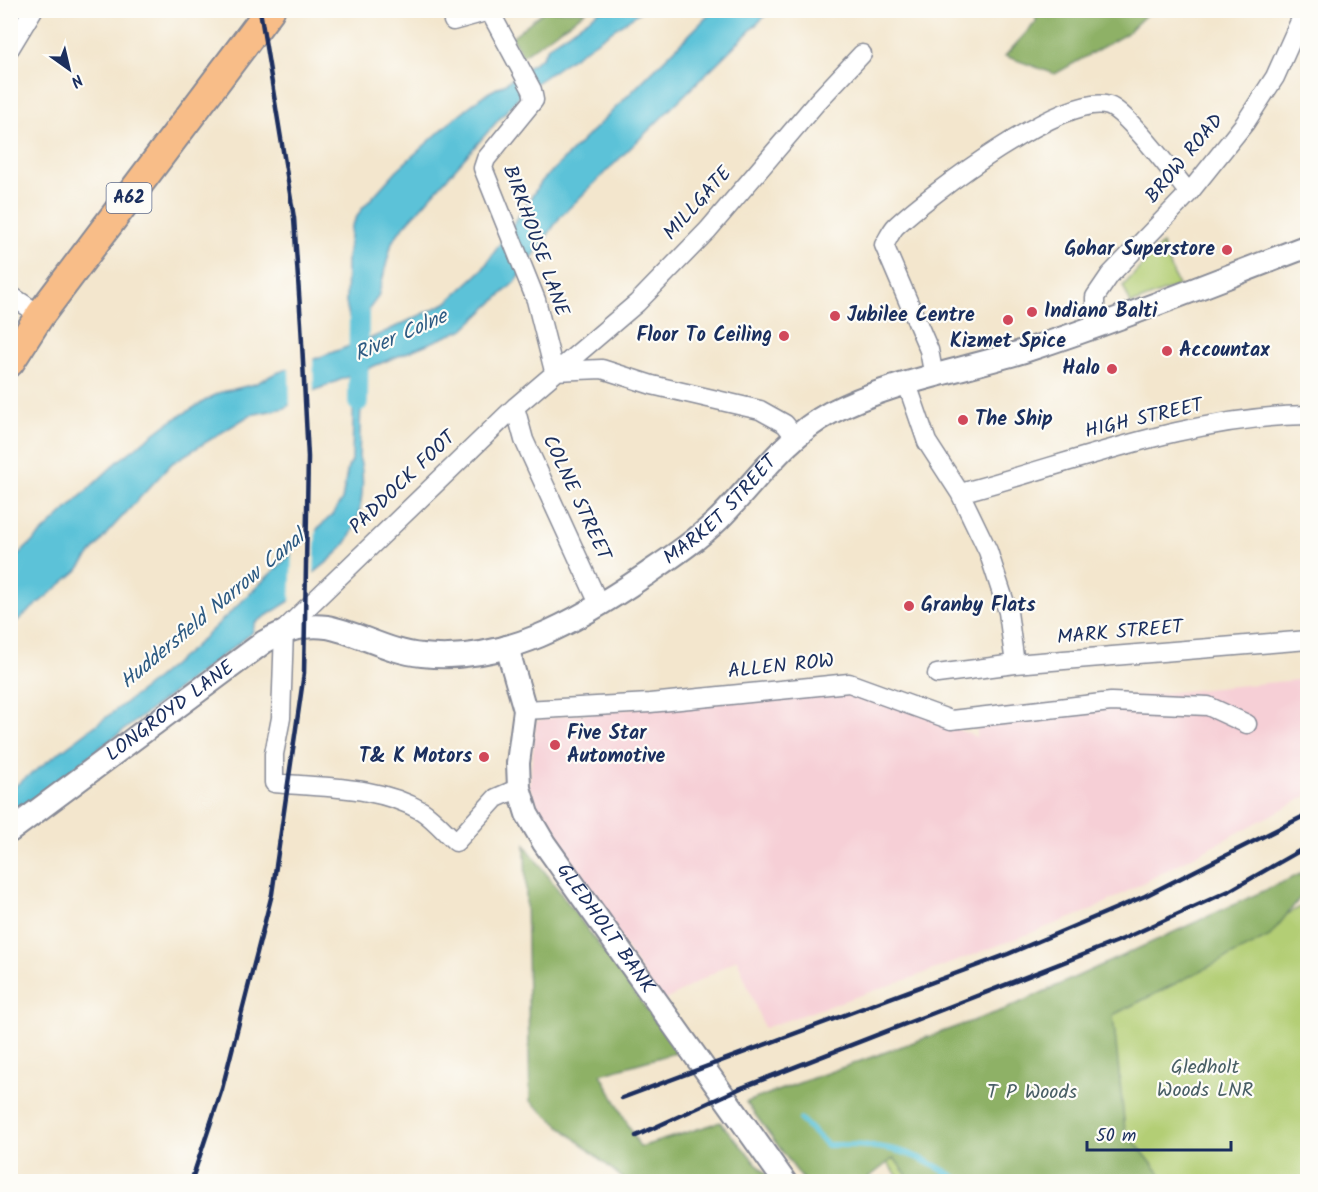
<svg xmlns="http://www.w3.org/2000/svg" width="1318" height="1192" viewBox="0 0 1318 1192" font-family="Kalam,sans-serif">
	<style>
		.built { fill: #f6cfd6 }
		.green { fill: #b3ce74; stroke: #677e69; stroke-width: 1.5 }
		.forest { fill: #8eb166; stroke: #547062; stroke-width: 1.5 }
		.water { fill: #5bc2d8; stroke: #3b789b; stroke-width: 1.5 }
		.pier { fill: #f3e6cd }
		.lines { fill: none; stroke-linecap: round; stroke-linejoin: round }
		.stream { stroke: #5bc2d8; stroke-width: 6 }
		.canal { stroke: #5bc2d8; stroke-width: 20 }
		.minor-casing { stroke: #878a96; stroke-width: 21 }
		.tertiary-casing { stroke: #878a96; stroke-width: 26 }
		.primary-casing { stroke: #878a96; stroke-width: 32 }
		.minor { stroke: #fff; stroke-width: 18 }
		.tertiary { stroke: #fff; stroke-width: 22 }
		.primary { stroke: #f8bd88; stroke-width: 28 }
		.rail { stroke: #1b2f5e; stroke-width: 4.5 }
		.poi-dot { fill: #d1495b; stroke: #fdfcf7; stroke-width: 2 }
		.labels { text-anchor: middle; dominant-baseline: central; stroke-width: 4.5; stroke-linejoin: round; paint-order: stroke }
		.shield { fill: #fdfcf7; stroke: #5f6c8c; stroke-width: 1.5 }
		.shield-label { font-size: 18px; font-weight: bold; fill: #1b2f5e }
		.street-label { font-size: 20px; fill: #1b2f5e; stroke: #fdfcf7 }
		.poi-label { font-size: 20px; font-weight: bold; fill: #1b2f5e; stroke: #fdfcf7; text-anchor: start }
		.park-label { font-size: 20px; fill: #495f65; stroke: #fdfcf7 }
		.water-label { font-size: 21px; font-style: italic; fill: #2e5b83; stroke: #fdfcf7 }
	</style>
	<rect width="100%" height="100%" fill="#fdfcf7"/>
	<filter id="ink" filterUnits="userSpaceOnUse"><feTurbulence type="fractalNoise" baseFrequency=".0167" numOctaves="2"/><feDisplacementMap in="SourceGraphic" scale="12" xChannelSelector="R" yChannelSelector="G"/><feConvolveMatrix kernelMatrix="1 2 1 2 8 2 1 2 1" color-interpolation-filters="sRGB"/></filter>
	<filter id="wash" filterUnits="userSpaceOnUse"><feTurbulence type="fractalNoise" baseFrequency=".008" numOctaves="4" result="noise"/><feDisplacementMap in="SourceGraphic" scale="24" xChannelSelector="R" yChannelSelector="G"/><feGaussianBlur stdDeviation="1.35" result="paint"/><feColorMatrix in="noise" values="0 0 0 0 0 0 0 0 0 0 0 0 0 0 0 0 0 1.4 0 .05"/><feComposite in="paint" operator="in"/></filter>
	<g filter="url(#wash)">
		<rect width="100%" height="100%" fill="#f3e6cd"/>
		<!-- built -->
		<path class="built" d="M 1307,679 L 1307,796 L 1092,910 L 917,976 L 764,1028 L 737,959 L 661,1003 L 539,811 L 529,786 L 536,721 L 563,716 L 849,683 L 976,737 L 980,711 Z"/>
		<!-- green -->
		<path class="green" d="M 1162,244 L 1178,286 L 1131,304 L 1123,286 Z
			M 1307,903 L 1307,1181 L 902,1181 L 866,1138 L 1091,1026 Z"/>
		<!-- forest -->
		<path class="forest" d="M 544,11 L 586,11 L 522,56 L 512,37 Z
			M 1036,11 L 1036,10 L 1150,11 L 1126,34 L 1055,74 L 1005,56 L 1036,22 Z
			M 525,845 L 678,1052 L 601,1074 L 640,1147 L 720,1122 L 772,1181 L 626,1181 L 530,1101 Z
			M 1307,871 L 1307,889 L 1270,936 L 1113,1015 L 1125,1130 L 1166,1181 L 911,1181 L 894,1158 L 864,1181 L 804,1181 L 746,1102 L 1006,1009 Z"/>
		<!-- water -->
		<path class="water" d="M 600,11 L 641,11 L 524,91 L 400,231 L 392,242 L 378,297 L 369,309 L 364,332 L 358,337 L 353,334 L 346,303 L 347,260 L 351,227 L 361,210 L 397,170 L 456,117 L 484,95 L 503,85 L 542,57 L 549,46 Z
			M 713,11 L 770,11 L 560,217 L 517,280 L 464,329 L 301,396 L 285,408 L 250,415 L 172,463 L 109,531 L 77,571 L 11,626 L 11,562 L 117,462 L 168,423 L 218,393 L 255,384 L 274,374 L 374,337 L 446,303 L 483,269 L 542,181 Z
			M 359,375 L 362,376 L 359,457 C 363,469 363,482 362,494 C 357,544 336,555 300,584 L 299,595 L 255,623 L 252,633 L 14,813 L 11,812 L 11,789 L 145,688 L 193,648 L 332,515 L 342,500 L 348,467 L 352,461 L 354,377 Z"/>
		<!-- pier -->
		<path class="pier" d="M 313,356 L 314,394 L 290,408 L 289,366 Z
			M 316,528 L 314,576 L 303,585 L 301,597 L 290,604 L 292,552 Z"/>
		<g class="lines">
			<!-- stream -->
			<path class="stream" d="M 801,1120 L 827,1145 C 886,1144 912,1149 962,1182"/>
			<!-- canal -->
			<path class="canal" d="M 358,402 L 359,311"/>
		</g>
	</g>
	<g filter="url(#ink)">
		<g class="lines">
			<defs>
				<path id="minor" d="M 489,10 L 532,90 L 534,100 L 486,159 L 483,168 L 536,300 L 554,371
					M 453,21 L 489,11
					M 10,48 L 33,10
					M 10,295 L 40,315
					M 1095,328 L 1095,297 L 1110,275 L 1189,193 L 1245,123 L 1275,77 L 1305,10
					M 554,371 L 602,369 L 652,385 L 760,410 L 785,424 L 796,438
					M 934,377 L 929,350 L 884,245 C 888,239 891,231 896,226 C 929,195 1066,91 1109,106 C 1127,112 1174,175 1189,193
					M 907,384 L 927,442 L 960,493 L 988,551 L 1008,612 L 1015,664
					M 515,407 L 524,440 L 600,606
					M 960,493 C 1073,463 1189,416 1308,415
					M 937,674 L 1015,664 L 1308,640
					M 525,710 L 650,703 L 849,683 L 951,720 L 1111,702 L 1208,706 L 1247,724
					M 519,788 L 496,798 L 456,842 C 445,832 434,819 422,811 C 377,785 324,788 274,783 L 274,754 L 281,718 L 284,630 L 515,407 L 637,303 L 708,230 L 817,102 L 862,54"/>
				<g id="tertiary">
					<path id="s1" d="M 507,647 L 525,710 L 518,763 L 519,788 L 527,814 L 544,843 L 785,1182"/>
					<path id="s2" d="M 10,831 L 264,642 C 285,630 303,624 327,627 C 359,633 388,652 422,655 C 505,664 578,621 644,576 C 670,558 696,541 719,519 C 754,484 785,437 830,413 C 889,382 960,371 1024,351 C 1120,320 1213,282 1308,246"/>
				</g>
				<path id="primary" d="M 10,362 L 40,315 L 270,10"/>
			</defs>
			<!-- minor casing -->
			<use href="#minor" class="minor-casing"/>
			<!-- tertiary casing -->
			<use href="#tertiary" class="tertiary-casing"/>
			<!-- primary casing -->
			<use href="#primary" class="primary-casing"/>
			<!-- minor -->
			<use href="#minor" class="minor"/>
			<!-- tertiary -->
			<use href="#tertiary" class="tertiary"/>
			<!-- primary -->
			<use href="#primary" class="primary"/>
			<!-- rail -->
			<path class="rail" d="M 622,1098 L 1008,954 L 1145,896 L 1308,814
				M 636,1136 L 741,1088 L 1123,939 L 1229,891 L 1308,846
				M 191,1182 L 222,1089 L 272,894 L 304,673 L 308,457 L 301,324 L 294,218 L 260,10"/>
		</g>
	</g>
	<!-- markers -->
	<g class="poi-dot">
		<circle cx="1227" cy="250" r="6"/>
		<circle cx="1032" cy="312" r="6"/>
		<circle cx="835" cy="316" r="6"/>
		<circle cx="1008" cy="320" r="6"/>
		<circle cx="784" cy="336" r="6"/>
		<circle cx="1167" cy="351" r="6"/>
		<circle cx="1112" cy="369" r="6"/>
		<circle cx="963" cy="420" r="6"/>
		<circle cx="909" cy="606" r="6"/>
		<circle cx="555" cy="745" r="6"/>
		<circle cx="484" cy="757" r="6"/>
	</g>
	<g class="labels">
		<!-- shield labels -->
		<rect class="shield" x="106.5" y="183" width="45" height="30" rx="4.5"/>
		<g class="shield-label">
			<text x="129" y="198">A62</text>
		</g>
		<!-- street labels -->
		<g class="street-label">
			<text transform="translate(1185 159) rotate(-50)">BROW ROAD</text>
			<text transform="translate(698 204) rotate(-48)">MILLGATE</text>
			<text transform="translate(535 241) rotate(70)">BIRKHOUSE LANE</text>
			<text transform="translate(1144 419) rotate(-13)">HIGH STREET</text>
			<text transform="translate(403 483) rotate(-44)">PADDOCK FOOT</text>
			<text transform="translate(576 498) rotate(65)">COLNE STREET</text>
			<text stroke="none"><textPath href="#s2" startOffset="824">MARKET STREET</textPath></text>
			<text transform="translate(1120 633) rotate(-5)">MARK STREET</text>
			<text transform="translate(781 667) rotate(-6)">ALLEN ROW</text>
			<text stroke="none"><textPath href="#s2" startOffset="200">LONGROYD LANE</textPath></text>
			<text stroke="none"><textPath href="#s1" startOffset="310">GLEDHOLT BANK</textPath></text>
		</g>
		<!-- poi labels -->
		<g class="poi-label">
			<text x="1215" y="250" text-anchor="end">Gohar Superstore</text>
			<text x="1044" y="312">Indiano Balti</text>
			<text x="847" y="316">Jubilee Centre</text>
			<text x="772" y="336" text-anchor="end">Floor To Ceiling</text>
			<text x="1008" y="342" text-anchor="middle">Kizmet Spice</text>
			<text x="1179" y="351">Accountax</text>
			<text x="1100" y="369" text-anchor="end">Halo</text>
			<text x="975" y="420">The Ship</text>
			<text x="921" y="606">Granby Flats</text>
			<text x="567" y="734">Five Star<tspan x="567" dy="23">Automotive</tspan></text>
			<text x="472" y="757" text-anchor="end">T&amp; K Motors</text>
		</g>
		<!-- park labels -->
		<g class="park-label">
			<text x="1205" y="1068">Gledholt<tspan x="1205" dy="23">Woods LNR</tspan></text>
			<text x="1032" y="1093">T P Woods</text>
		</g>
		<!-- water labels -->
		<g class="water-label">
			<text transform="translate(401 336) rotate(-24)">River Colne</text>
			<text transform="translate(213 610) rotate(-40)">Huddersfield Narrow Canal</text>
		</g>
	</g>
	<!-- margin -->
	<rect width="1318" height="1192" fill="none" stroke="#fdfcf7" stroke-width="36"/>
	<!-- north arrow -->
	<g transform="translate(69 69) rotate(146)" stroke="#fdfcf7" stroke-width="4.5" paint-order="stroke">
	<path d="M0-4.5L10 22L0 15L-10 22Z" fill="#1b2f5e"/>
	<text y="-9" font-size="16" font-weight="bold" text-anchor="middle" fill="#1b2f5e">N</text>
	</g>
	<!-- scale -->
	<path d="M1087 1141v9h144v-9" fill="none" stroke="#1b2f5e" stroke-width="3"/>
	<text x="1096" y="1141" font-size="18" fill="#1b2f5e" stroke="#fdfcf7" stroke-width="4.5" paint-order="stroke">50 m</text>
</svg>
